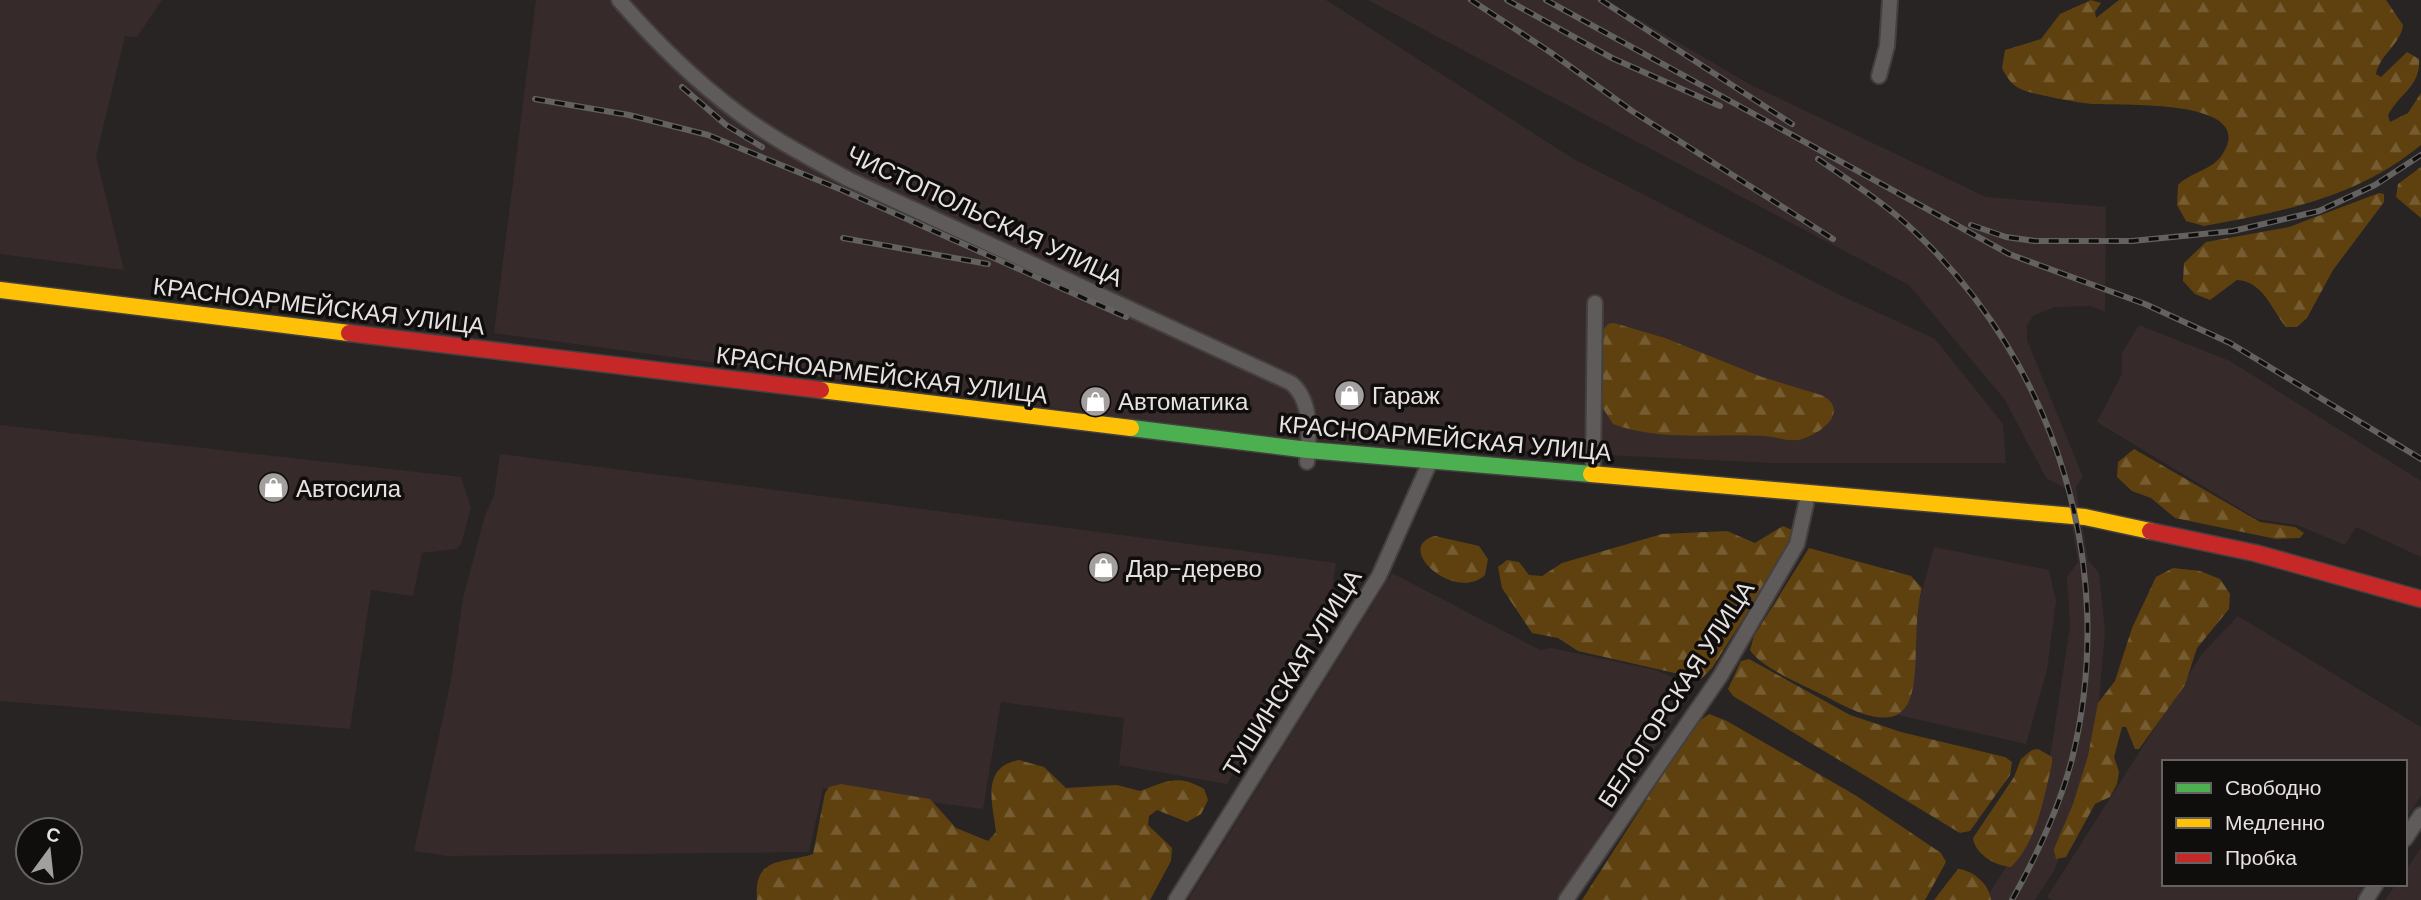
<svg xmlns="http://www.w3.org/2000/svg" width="2421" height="900" viewBox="0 0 2421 900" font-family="'DM Sans',sans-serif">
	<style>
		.built { fill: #372a2a }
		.forest { fill: url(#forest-firs) }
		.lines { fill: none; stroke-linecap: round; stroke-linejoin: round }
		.street-casing { stroke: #444040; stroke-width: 18 }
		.fast-casing { stroke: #444040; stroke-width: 19 }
		.slow-casing { stroke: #444040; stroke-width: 19 }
		.jam-casing { stroke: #444040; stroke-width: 19 }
		.street { stroke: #5e5b5a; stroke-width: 14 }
		.fast { stroke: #4caf50; stroke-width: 16 }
		.slow { stroke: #ffc107; stroke-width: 16 }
		.jam { stroke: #c62828; stroke-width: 16 }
		.rail-casing { stroke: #646161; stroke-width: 6 }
		.rail { stroke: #100d0d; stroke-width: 3.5; stroke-dasharray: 10; stroke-linecap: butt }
		.labels { text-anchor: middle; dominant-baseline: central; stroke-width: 7; stroke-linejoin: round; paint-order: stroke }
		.street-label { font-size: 24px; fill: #e7e1e1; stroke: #100d0d }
		.poi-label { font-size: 24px; fill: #e7e1e1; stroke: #100d0d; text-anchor: start }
	</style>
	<defs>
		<pattern id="forest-firs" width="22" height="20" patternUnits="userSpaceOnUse" patternTransform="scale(1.75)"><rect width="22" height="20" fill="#5e410e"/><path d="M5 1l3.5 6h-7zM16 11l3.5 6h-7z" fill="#755c31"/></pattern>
	</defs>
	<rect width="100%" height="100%" fill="#282424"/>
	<!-- built -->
	<path class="built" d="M 0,0 L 162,0 L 137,37 L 125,36 L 96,157 L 124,270 L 0,254 Z
		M 536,0 L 1326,0 L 1572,158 L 1840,295 L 1935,339 L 2003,424 L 2006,463 L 1772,463 L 1292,440 L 494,333 Z
		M 1368,0 L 1606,0 L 1751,85 L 1986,197 L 2106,207 L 2105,312 L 2091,306 L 2055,307 L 2033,316 L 2027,326 L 2027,340 L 2083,477 L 2076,487 L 2088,560 L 2099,573 L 2105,632 L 2094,756 L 2055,869 L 2035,900 L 1985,900 L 2018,848 L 2032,815 L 2051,752 L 2070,626 L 2067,577 L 2078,562 L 2066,489 L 2046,478 L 2005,400 L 1909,285 Z
		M 2139,325 L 2230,361 L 2421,481 L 2421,557 L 2356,527 L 2345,545 L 2297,525 L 2257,519 L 2097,422 L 2122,374 L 2122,353 Z
		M 0,425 L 461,477 L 471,508 L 461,544 L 456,549 L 422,553 L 413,596 L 371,590 L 350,729 L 0,701 Z
		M 500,454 L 1336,563 L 1328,616 L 1227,784 L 1119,765 L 1124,718 L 1001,702 L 983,809 L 823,788 L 809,852 L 448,856 L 414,851 L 451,680 L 463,598 L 485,515 L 494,496 Z
		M 1934,547 L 2049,570 L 2056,601 L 2047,670 L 2026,744 L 1889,713 Z
		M 1392,573 L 1540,650 L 1551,648 L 1656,670 L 1694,687 L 1558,900 L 1188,900 Z
		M 2238,616 L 2421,727 L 2421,796 L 2405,821 L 2405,762 L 2164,762 L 2164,884 L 2365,884 L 2355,900 L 2052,900 L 2047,897 L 2202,654 Z
		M 2421,848 L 2421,900 L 2385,900 L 2396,884 L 2405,884 L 2405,871 Z"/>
	<!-- forest -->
	<path class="forest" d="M 2091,0 L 2101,3 L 2095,12 L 2096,18 L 2119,0 L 2386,0 L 2403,25 C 2401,44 2380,54 2376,74 L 2381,77 L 2407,52 L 2419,59 C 2421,86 2400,93 2388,115 L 2390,122 L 2408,113 L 2421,93 L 2421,145 C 2358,197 2282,212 2204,226 L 2186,221 L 2177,205 L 2178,185 C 2191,172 2212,170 2222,155 C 2261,97 2116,106 2092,104 C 2079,103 2035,95 2023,90 C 2012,86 2007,78 2002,68 L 2005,50 L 2041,39 L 2060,14 Z
		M 2421,167 L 2421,218 L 2396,197 L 2398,184 Z
		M 2379,193 L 2384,194 L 2384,202 L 2333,270 L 2307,318 L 2297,327 L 2286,327 C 2272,310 2263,281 2237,280 L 2210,300 L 2195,294 L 2183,281 L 2184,263 L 2206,242 L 2289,227 Z
		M 1614,323 L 1665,338 L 1762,377 L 1821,395 C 1828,398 1833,402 1834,410 C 1834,425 1810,438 1798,440 C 1787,441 1775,437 1765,436 C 1715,433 1661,442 1613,424 L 1599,402 L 1599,335 L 1608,324 Z
		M 2134,449 L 2260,522 L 2295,527 L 2304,533 L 2300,538 L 2276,539 L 2175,518 L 2151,498 L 2132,491 L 2117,477 L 2118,462 Z
		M 1783,526 L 1792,530 L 1791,544 L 1712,668 L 1701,679 L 1578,651 L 1558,638 L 1532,633 L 1502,588 L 1498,567 L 1507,560 L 1519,562 L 1529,575 L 1542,576 L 1562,563 L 1662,534 L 1727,531 L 1755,543 Z
		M 1435,536 L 1479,546 L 1488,559 L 1485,575 C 1455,603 1392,547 1435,536 Z
		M 1809,548 L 1911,576 L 1922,588 C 1904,655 1945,763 1827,697 C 1807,687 1761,668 1750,650 L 1754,636 Z
		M 2173,568 L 2200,571 L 2220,579 L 2230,594 L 2229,609 L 2197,648 L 2185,685 L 2139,749 L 2135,749 L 2126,727 L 2122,727 L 2114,757 L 2119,772 L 2117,784 L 2110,797 L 2095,804 L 2066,857 L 2056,859 L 2054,849 L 2073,804 L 2088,756 L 2098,703 L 2115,681 L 2132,628 L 2156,577 Z
		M 1749,659 L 1850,715 L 1901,732 L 2005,757 L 2012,762 L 2010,775 L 1970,831 L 1960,833 L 1733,696 L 1728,689 L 1741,661 Z
		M 1709,714 L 1727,721 L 1855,795 L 1941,853 L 1946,862 L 1925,900 L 1582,900 L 1695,724 Z
		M 2038,749 L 2052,757 L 2052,763 C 2044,798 2037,841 2011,867 C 1995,866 1975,854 1973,838 L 2014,777 L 2021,759 L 2032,750 Z
		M 1019,760 L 1044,767 L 1066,788 L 1117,785 L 1140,791 C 1166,782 1177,773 1204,789 L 1208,800 L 1201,814 L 1187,822 L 1157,810 L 1149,816 L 1148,825 L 1172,848 L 1171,861 L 1150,900 L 757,900 C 753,855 784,864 813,854 L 825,793 L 829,787 L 841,784 L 930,799 L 956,828 L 988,841 L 996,832 C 993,804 980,767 1019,760 Z
		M 1958,869 C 1973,870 1990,885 1991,900 L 1934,900 Z"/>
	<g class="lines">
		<defs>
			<path id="street" d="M 619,0 C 654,40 694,80 737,112 C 771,138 810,158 848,179 L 1291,383 C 1313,401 1309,437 1307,462
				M 1879,76 L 1887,46 L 1890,0
				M 1593,474 L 1595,303
				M 2405,839 L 2421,815
				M 1176,900 L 1379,576 L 1430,462
				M 1566,900 L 1721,675 L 1797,544 L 1806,504
				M 2366,900 L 2376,884"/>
			<path id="fast" d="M 1131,428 L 1308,450 L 1591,474"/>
			<path id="slow" d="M 0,290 L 349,333
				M 821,390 L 1131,428
				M 1591,474 L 2085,517 L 2150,531"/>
			<path id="jam" d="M 349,333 L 821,390
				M 2150,531 L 2255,553 L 2421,599"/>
		</defs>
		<!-- street casing -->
		<use href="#street" class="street-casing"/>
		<!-- fast casing -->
		<use href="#fast" class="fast-casing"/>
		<!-- slow casing -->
		<use href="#slow" class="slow-casing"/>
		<!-- jam casing -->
		<use href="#jam" class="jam-casing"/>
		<!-- street -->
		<use href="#street" class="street"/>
		<!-- fast -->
		<use href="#fast" class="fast"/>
		<!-- slow -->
		<use href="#slow" class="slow"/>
		<!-- jam -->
		<use href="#jam" class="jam"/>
		<defs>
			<path id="rail" d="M 1471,0 L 1550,52 L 1632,111 L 1833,239
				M 1507,0 L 1612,58 L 1720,106
				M 1546,0 L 2009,254 L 2145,304 L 2230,343 L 2421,459
				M 1601,0 L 1792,124
				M 682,87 L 726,125 L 762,147
				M 535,99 L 629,115 L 708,135 L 842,190 L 1126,317
				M 1818,159 C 1851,182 1886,204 1915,232 C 2057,365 2119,570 2072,759 C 2059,809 2037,855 2012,900
				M 1971,225 L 2006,237 L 2035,241 L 2132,241 L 2233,231 L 2319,211 L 2375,185 L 2421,155
				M 843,238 L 988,264"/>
		</defs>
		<!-- rail casing -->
		<use href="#rail" class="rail-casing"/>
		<!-- rail -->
		<use href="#rail" class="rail"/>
	</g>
	<!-- icons -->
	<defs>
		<symbol id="shop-disc" viewBox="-11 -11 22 22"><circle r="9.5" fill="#a49f9f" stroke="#100d0d"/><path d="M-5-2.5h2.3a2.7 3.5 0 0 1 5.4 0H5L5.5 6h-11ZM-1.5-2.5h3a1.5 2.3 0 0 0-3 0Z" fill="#fff"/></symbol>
	</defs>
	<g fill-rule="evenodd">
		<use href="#shop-disc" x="1332" y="378" width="35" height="35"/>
		<use href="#shop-disc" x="1078" y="384" width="35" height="35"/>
		<use href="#shop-disc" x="256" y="470" width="35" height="35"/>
		<use href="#shop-disc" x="1086" y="550" width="35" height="35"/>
	</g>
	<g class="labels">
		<!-- street labels -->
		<g class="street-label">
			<text transform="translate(985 216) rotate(25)">ЧИСТОПОЛЬСКАЯ УЛИЦА</text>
			<text transform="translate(319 306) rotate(7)">КРАСНОАРМЕЙСКАЯ УЛИЦА</text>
			<text transform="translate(882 375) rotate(7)">КРАСНОАРМЕЙСКАЯ УЛИЦА</text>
			<text transform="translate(1445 438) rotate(5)">КРАСНОАРМЕЙСКАЯ УЛИЦА</text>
			<text transform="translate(1292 673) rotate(-58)">ТУШИНСКАЯ УЛИЦА</text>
			<text transform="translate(1676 694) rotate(-57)">БЕЛОГОРСКАЯ УЛИЦА</text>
		</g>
		<!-- poi labels -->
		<g class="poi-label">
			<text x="1372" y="395">Гараж</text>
			<text x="1118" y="401">Автоматика</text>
			<text x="296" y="488">Автосила</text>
			<text x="1126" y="568">Дар-дерево</text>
		</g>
	</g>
	<!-- legend -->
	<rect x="2162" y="760" width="245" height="126" fill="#100d0d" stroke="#666262" stroke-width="2"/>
	<rect x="2176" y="783" width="35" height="10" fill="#4caf50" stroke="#666262" stroke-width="2"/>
	<text x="2225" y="795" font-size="21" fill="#e7e1e1">Свободно</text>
	<rect x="2176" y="818" width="35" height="10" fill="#ffc107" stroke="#666262" stroke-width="2"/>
	<text x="2225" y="830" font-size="21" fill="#e7e1e1">Медленно</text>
	<rect x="2176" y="853" width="35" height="10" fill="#c62828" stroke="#666262" stroke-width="2"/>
	<text x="2225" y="865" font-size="21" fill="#e7e1e1">Пробка</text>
	<!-- north arrow -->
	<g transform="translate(49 851) rotate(15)"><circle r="33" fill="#100d0d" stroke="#666262" stroke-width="2"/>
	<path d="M0-5L12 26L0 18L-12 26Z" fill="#a49f9f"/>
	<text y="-10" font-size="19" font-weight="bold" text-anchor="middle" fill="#e7e1e1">С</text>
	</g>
</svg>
